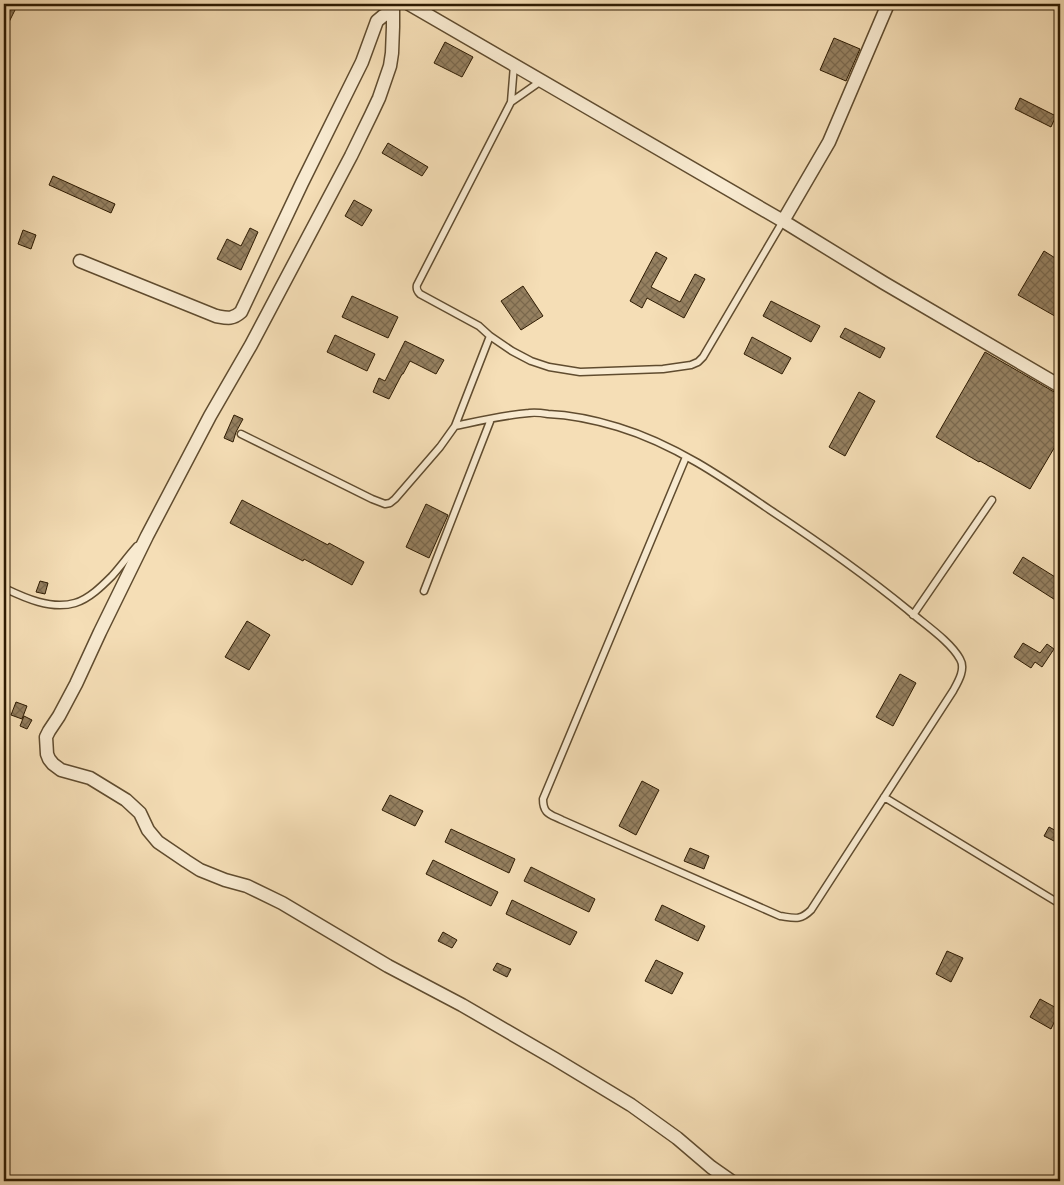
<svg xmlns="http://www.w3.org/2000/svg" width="1064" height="1185" viewBox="0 0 1064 1185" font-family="'Sorts Mill Goudy',serif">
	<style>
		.building { fill: url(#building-cross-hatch); stroke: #2e1b02 }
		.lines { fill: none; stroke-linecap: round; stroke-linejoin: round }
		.service-casing { stroke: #604c2f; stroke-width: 9 }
		.minor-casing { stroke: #604c2f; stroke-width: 15 }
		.service { stroke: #f8ead0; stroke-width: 6 }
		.minor { stroke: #f8ead0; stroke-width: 12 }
	</style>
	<defs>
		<pattern id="building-cross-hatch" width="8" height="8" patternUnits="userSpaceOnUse" patternTransform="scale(1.25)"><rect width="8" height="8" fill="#958060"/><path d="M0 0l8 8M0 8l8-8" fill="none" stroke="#7a684d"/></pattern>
	</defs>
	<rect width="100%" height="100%" fill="#f5deb6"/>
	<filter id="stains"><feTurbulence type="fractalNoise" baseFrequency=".004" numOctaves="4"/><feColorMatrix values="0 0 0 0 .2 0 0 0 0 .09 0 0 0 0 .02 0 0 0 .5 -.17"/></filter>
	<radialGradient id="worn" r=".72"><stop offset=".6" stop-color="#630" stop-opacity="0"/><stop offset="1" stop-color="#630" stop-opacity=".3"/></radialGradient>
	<!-- building -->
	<path class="building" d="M 4,4 L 18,4 L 4,32 Z
		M 834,38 L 860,49 L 846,81 L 820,70 Z
		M 445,42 L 473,57 L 462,77 L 434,63 Z
		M 1020,98 L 1056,116 L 1051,127 L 1015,109 Z
		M 388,143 L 428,167 L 422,176 L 382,153 Z
		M 53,176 L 115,204 L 111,213 L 49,185 Z
		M 354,200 L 372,210 L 362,226 L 345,216 Z
		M 250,228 L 258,232 L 241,270 L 217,259 L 227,239 L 241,246 Z
		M 23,230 L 36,235 L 31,249 L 18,244 Z
		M 1044,251 L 1060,261 L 1060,319 L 1018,295 Z
		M 656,252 L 667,258 L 651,287 L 680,302 L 695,274 L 705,279 L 684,318 L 647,298 L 642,308 L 630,301 Z
		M 523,286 L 543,316 L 521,330 L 501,301 Z
		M 352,296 L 398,317 L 388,338 L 342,317 Z
		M 771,301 L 820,326 L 811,342 L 763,316 Z
		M 845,328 L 885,348 L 880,358 L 840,337 Z
		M 335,335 L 375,354 L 367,371 L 327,352 Z
		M 752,337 L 791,358 L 782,374 L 744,354 Z
		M 405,341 L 444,360 L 436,374 L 410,361 L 403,374 L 402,374 L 389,399 L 373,392 L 379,378 L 385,381 Z
		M 985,352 L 1056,393 L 1060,394 L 1060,438 L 1030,489 L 980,461 L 979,462 L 936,437 Z
		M 859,392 L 875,401 L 845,456 L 829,447 Z
		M 234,415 L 243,419 L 236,432 L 233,442 L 224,438 Z
		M 242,500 L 328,545 L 329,543 L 364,562 L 352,585 L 304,559 L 303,561 L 230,523 Z
		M 426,504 L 448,515 L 429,558 L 406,547 Z
		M 1023,557 L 1060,580 L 1060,603 L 1013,573 Z
		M 40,581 L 48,583 L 45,594 L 36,592 Z
		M 247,621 L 270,635 L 249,670 L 225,657 Z
		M 1023,643 L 1040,653 L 1047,644 L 1054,649 L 1042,667 L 1035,662 L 1031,668 L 1014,657 Z
		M 900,674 L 916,683 L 893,726 L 876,717 Z
		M 16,702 L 27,706 L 22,719 L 11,715 Z
		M 24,716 L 32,720 L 27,729 L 20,726 Z
		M 642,781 L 659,790 L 636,835 L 619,826 Z
		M 390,795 L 423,811 L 415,826 L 382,810 Z
		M 1049,827 L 1060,833 L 1060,844 L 1044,836 Z
		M 451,829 L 515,859 L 509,873 L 445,842 Z
		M 690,848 L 709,856 L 704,869 L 684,861 Z
		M 433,860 L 498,892 L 491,906 L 426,874 Z
		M 531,867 L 595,899 L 589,912 L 524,881 Z
		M 512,900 L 577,932 L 570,945 L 506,914 Z
		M 662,905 L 705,926 L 698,941 L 655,920 Z
		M 443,932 L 457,940 L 452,948 L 438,941 Z
		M 947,951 L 963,958 L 951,982 L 936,974 Z
		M 656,960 L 683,973 L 672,994 L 645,981 Z
		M 497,963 L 511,969 L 507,977 L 493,970 Z
		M 1040,999 L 1060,1010 L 1051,1029 L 1030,1017 Z"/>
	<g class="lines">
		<defs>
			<path id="service" d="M 514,65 L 511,102 L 417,285 C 416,289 417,291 420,294 L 479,326 L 490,336 L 512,351 L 531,361 L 549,367 L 580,372 L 663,369 L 691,365 L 698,362 L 703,357 L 783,221
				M 511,102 L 541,81
				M 455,426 C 479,421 504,415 529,413 C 535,412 542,413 548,414 C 571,415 595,420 618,427 C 674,444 722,477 770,510 C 817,541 864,574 908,610 C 924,624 950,641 960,659 C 966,669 958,682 953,691 L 811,910 C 800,921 794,918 780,916 L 562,820 C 550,814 543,814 543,799 L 686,457
				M 241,434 L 372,499 L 385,504 L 390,503 L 395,499 L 440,447 L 455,426 L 490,336
				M 4,588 C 25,598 51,610 75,603 C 89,599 102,586 112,576 C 121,566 128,556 137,546
				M 424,591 L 491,419
				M 913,615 L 992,500
				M 884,797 L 1060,904"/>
			<path id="minor" d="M 393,4 L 393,27 L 392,53 L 390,66 L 379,98 L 371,115 L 351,156 L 251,345 L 210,416 L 147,536 L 100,632 L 76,684 L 59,716 L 49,731 L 46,737 L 47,754 L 49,759 L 53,764 L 61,770 L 90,778 L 126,800 L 140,813 L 148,830 L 158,842 L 186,861 L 200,870 L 225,880 L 247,886 L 282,903 L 388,966 L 462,1005 L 555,1059 L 631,1105 L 677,1138 L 711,1167 L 731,1181
				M 409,4 L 783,221 L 884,283 L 1060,386
				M 783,221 L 829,142 L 888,4
				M 80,261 L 216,316 C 227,318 232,320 241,312 L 302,183 L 362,62 L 377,21 L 383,16 L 393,11"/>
		</defs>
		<!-- service casing -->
		<use href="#service" class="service-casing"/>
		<!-- minor casing -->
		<use href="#minor" class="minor-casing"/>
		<!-- service -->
		<use href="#service" class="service"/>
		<!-- minor -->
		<use href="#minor" class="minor"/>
	</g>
	<!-- margin -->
	<rect width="1064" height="1185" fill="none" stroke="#f5deb6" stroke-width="20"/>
	<rect x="5" y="5" width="1054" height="1175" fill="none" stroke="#2e1b02" stroke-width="2.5"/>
	<rect x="10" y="10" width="1044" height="1165" fill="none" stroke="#2e1b02"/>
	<rect width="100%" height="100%" filter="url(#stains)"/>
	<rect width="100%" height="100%" fill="url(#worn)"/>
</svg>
